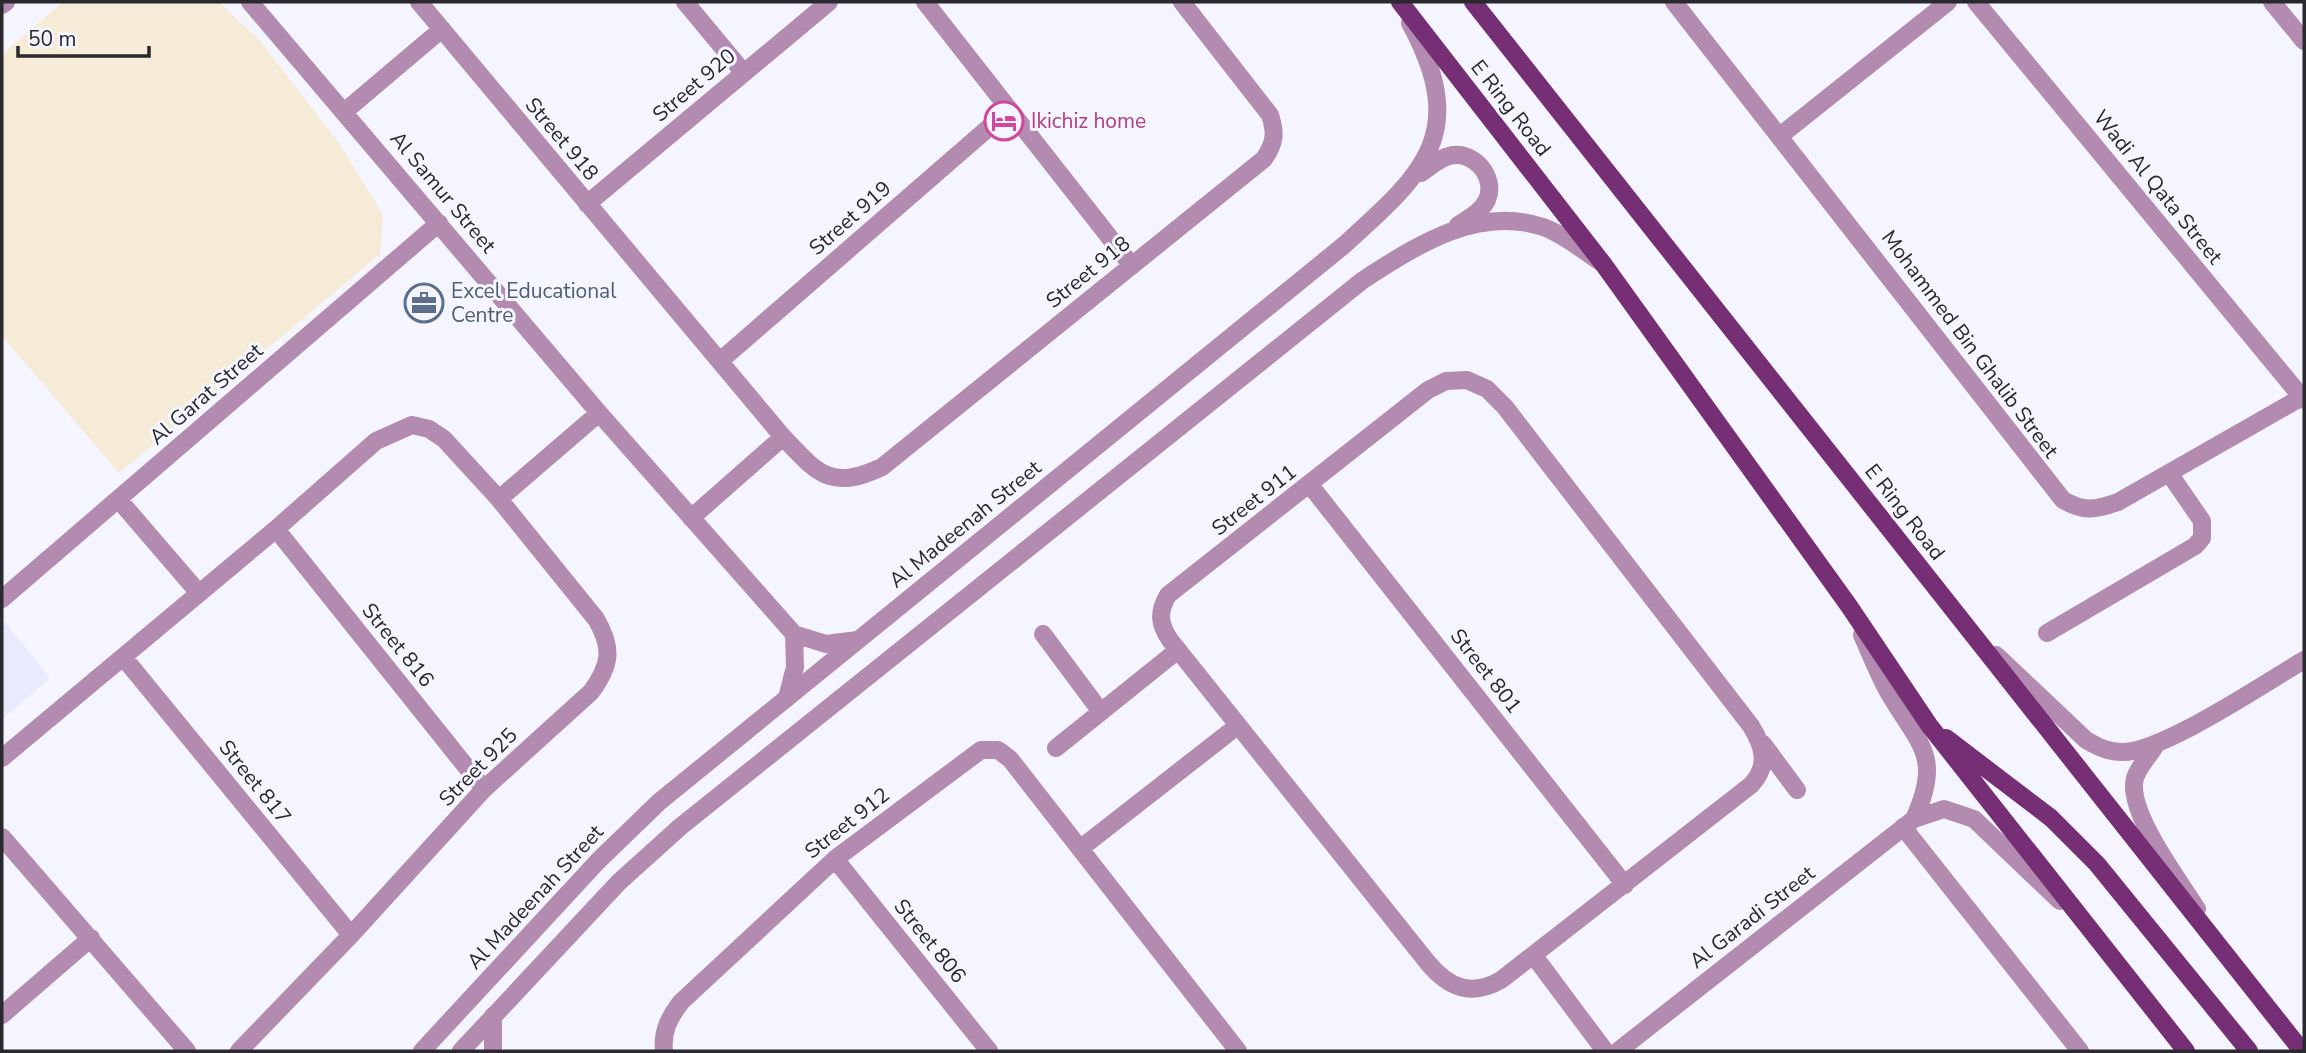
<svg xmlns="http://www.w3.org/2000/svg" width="2306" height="1053" viewBox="0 0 2306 1053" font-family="'Nunito Sans',sans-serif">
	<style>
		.built { fill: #e8ebfe }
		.education { fill: #f5ebd6 }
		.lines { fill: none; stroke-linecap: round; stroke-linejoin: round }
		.minor { stroke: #b38bb0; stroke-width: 18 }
		.tertiary { stroke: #b38bb0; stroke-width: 18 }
		.primary { stroke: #762f74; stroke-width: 18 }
		.labels { text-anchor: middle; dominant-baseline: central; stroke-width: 6; stroke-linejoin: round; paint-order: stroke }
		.street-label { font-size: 21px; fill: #29292e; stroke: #f4f5ff }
		.hotel-label { font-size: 21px; fill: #b23c85; stroke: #f4f5ff; text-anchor: start }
		.service-label { font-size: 21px; fill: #4e5e75; stroke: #f4f5ff; text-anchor: start }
	</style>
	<rect width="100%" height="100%" fill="#f4f5ff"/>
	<!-- built -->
	<path class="built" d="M 2,619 L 50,678 L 2,719 Z"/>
	<!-- education -->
	<path class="education" d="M 63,2 L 219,2 L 261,42 L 339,143 L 383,215 L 380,254 L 119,473 L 2,336 L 2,54 Z"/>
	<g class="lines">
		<!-- minor -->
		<path class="minor" d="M 250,2 L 599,413 L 794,634 L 826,644 L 858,640
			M 419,2 L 783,437 C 818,474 831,491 882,467 L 1264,159 C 1275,143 1276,133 1270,115 L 1182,2
			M 685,2 L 744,73
			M 925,2 L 1132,266
			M 1674,2 L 2063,500 C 2084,512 2095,510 2118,502 L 2302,397
			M 1976,2 L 2304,400
			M 2272,2 L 2304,41
			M 2,5 L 6,2
			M 344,112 L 442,29
			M 1781,135 L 1948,2
			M 587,204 L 829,2
			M 720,361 L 1009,110
			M 1467,380 L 1487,389 L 1505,407 L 1751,726 C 1764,747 1769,766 1751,785 L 1501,980 C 1471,997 1449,988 1428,963 L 1170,640 C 1159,624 1158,612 1168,595 L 1428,390 L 1446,381 Z
			M 1310,485 L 1625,885
			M 118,499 L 199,593
			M 499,499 L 599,413
			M 691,518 L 783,437
			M 276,529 L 484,789
			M 2,599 L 439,223
			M 2047,633 L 2195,546 L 2202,538 L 2202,521 L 2169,473
			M 1043,634 L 1101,712
			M 1862,635 C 1871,655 1879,676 1890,695 C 1921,747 1942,757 1914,819
			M 1996,655 L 2086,740 C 2098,747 2108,752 2122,752 C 2161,753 2265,683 2304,660
			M 124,658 L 351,935
			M 787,698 L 795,667 L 794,634
			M 1763,744 L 1797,790
			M 2155,746 C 2149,756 2139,766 2135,778 C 2126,811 2179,880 2197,909
			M 1056,748 L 1178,650
			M 2,758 L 276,529 L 376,441 L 412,425 L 429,429 L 444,439 L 499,499 L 596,619 C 613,648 611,665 591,692 L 484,789 L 351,935 L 239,1051
			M 1903,827 L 2080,1051
			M 2,837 L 187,1051
			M 1081,848 L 1236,727
			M 835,859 L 989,1051
			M 1534,956 L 1605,1051
			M 2,1015 L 91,938
			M 493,1016 L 493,1051
			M 664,1051 C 662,1031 669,1018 681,1002 L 835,859 L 981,750 L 998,750 L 1010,759 L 1238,1051
			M 1618,1051 L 1914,819 L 1944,809 L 1974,819 L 2060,901"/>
		<!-- tertiary -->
		<path class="tertiary" d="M 1421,173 C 1430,167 1438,159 1449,156 C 1473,149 1497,177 1487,200 C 1481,212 1469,218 1458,225
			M 422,1051 L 598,861 L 659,802 L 1343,246 C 1424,173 1470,134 1410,23
			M 461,1051 L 619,882 L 680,827 L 1363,280 C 1416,246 1477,205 1543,227 C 1563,234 1581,249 1599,261"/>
		<!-- primary -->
		<path class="primary" d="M 1400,2 L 1604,265 L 1849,606 L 1929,725 L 2186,1051
			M 1473,2 L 2302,1051
			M 1946,738 L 2051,818 L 2097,864 L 2249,1051"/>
	</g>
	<!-- icons -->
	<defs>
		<symbol id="hotel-ring" viewBox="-11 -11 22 22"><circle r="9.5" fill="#f4f5ff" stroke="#d1479c" stroke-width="1.5"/><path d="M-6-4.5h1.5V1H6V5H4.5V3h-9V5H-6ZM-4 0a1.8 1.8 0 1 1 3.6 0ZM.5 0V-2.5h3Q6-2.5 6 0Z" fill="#d1479c"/></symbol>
		<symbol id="office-ring" viewBox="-11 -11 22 22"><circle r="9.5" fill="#f4f5ff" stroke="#5c6f8a" stroke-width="1.5"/><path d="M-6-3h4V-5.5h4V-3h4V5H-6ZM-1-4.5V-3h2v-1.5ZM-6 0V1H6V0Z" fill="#5c6f8a"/></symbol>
	</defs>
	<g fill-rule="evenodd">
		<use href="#hotel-ring" x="982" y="99" width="44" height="44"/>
		<use href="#office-ring" x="402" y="281" width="44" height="44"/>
	</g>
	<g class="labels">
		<!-- street labels -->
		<g class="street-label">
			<text transform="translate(694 85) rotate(-40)">Street 920</text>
			<text transform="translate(1511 108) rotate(52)">E Ring Road</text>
			<text transform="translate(562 139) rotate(50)">Street 918</text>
			<text transform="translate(2158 187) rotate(51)">Wadi Al Qata Street</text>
			<text transform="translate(443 192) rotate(50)">Al Samur Street</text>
			<text transform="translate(850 218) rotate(-41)">Street 919</text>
			<text transform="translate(1088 272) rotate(-39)">Street 918</text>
			<text transform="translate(1970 344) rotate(53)">Mohammed Bin Ghalib Street</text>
			<text transform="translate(206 394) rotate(-41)">Al Garat Street</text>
			<text transform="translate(1254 500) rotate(-38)">Street 911</text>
			<text transform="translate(1905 512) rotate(52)">E Ring Road</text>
			<text transform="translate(965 524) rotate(-39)">Al Madeenah Street</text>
			<text transform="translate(398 645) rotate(51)">Street 816</text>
			<text transform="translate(1486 671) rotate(52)">Street 801</text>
			<text transform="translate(478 767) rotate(-45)">Street 925</text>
			<text transform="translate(255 782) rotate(51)">Street 817</text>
			<text transform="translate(847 823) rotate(-38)">Street 912</text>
			<text transform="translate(535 897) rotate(-47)">Al Madeenah Street</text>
			<text transform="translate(1752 917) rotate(-38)">Al Garadi Street</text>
			<text transform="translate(930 941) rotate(51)">Street 806</text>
		</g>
		<!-- hotel labels -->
		<g class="hotel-label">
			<text x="1031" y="121">Ikichiz home</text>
		</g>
		<!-- service labels -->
		<g class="service-label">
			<text x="451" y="291">Excel Educational<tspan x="451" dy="24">Centre</tspan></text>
		</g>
	</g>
	<!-- border -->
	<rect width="2306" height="1053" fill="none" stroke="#29292e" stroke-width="7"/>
	<!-- scale -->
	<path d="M18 46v10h131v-10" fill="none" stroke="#29292e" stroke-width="3.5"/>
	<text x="28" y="46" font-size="21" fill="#29292e" stroke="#f4f5ff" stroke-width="5" paint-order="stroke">50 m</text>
</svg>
